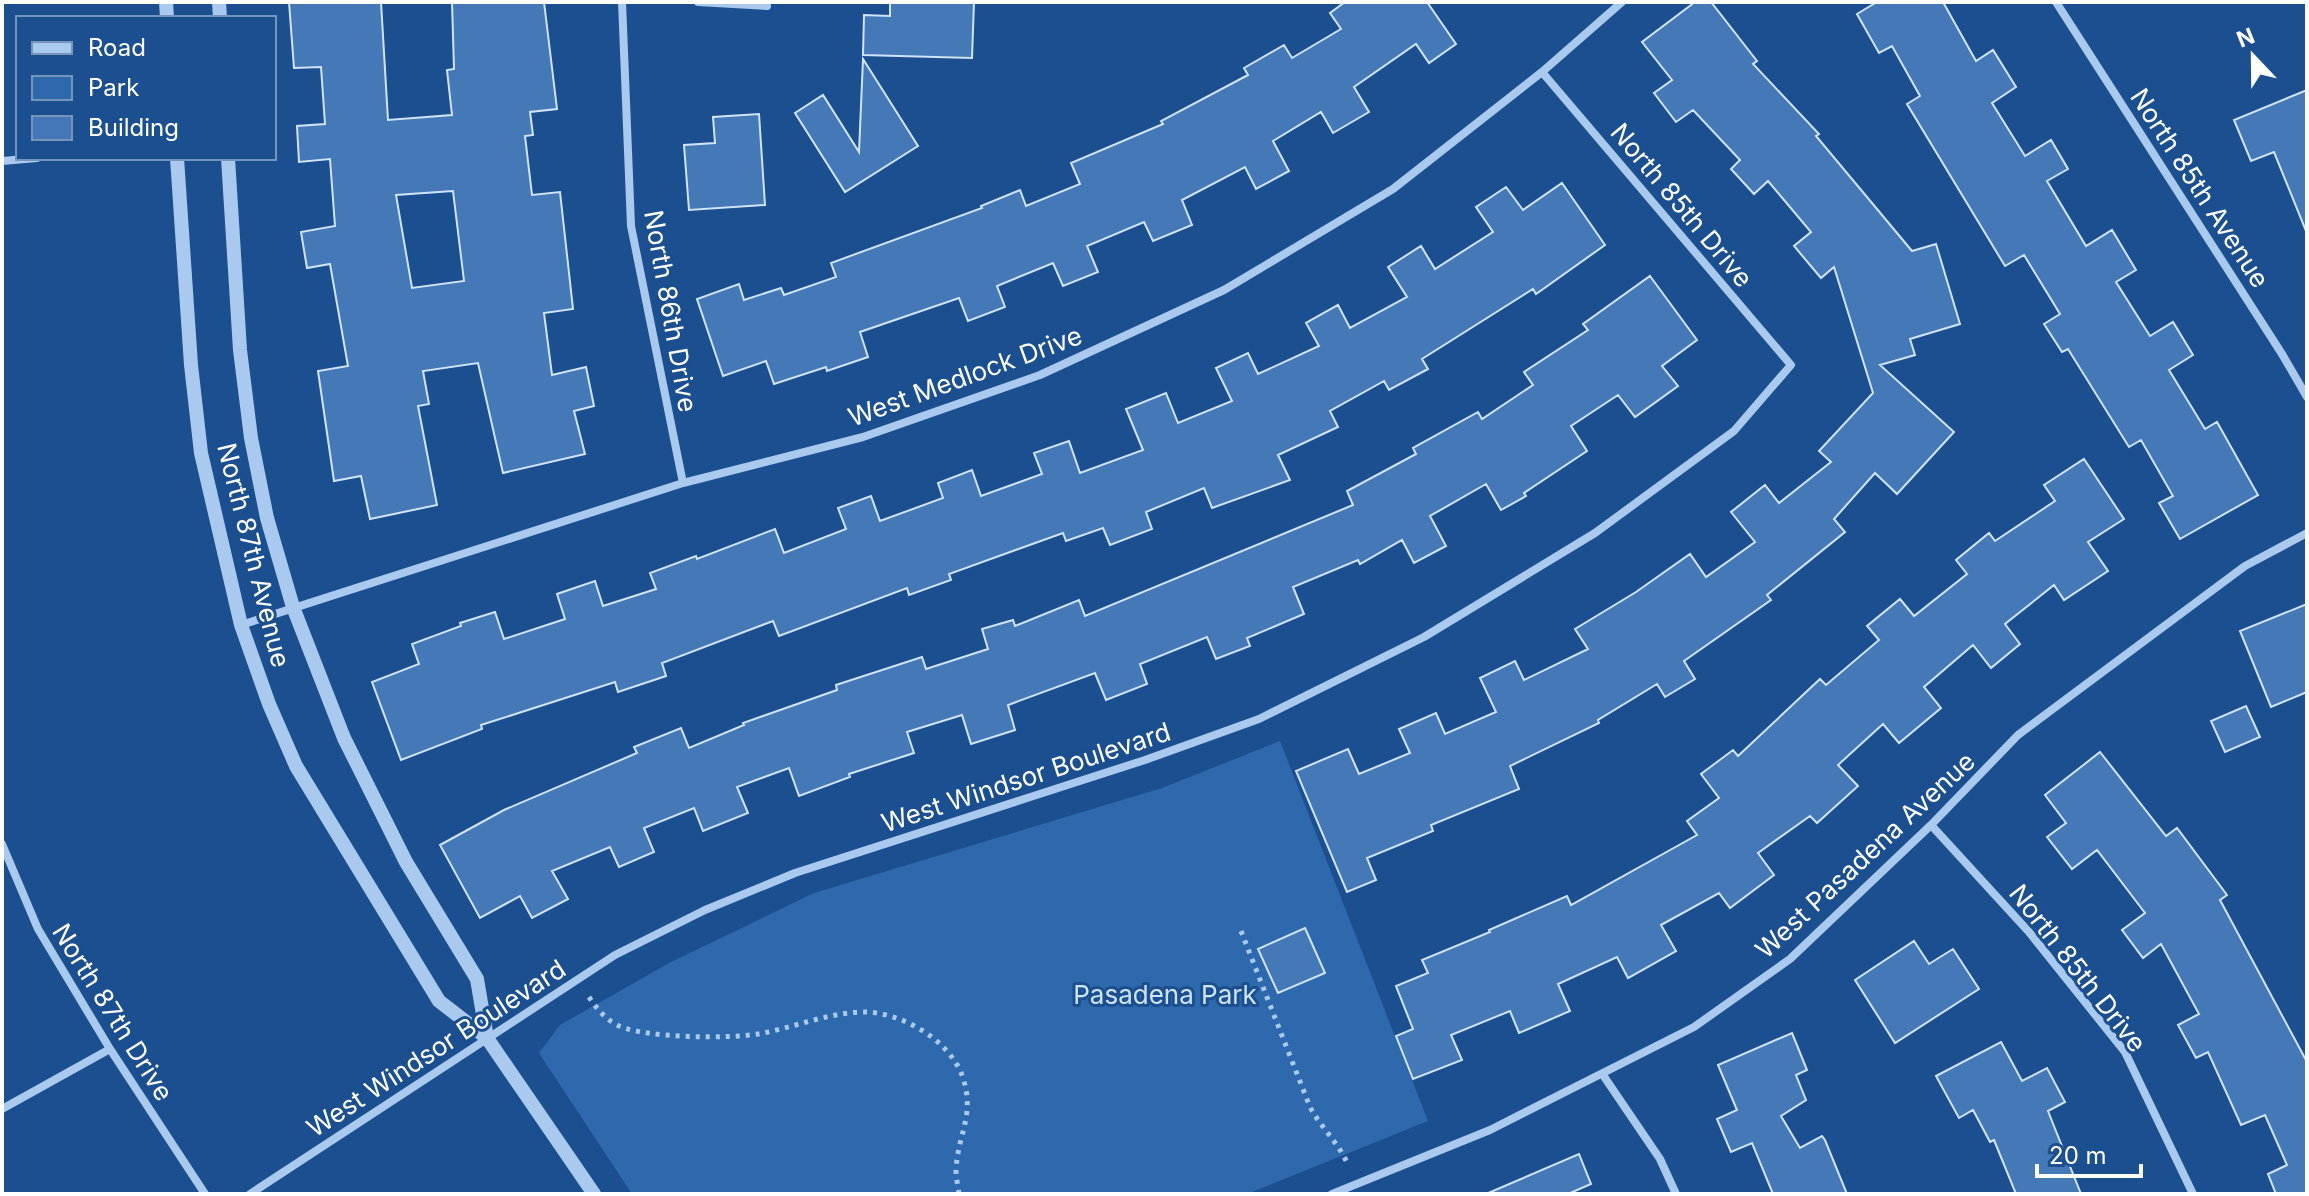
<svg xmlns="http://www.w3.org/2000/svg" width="2309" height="1196" viewBox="0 0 2309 1196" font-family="Inter,sans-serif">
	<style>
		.green { fill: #2e69ad }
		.building { fill: #4478b7; stroke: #cfe3fa; stroke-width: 2; fill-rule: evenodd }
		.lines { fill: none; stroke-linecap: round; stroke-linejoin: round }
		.path { stroke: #a9c9ee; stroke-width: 5; stroke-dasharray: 4 6; stroke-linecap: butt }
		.minor { stroke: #a9c9ee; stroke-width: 8 }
		.tertiary { stroke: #a9c9ee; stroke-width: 14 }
		.labels { text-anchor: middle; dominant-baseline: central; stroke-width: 6; stroke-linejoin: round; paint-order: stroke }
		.street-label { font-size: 26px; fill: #fff; stroke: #1b4f8f }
		.park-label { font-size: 26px; fill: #cfe3fa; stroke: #1b4f8f }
	</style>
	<rect width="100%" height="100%" fill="#1b4f8f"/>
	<!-- green -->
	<path class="green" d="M 1280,741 L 1428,1121 L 1247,1194 L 632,1194 L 539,1053 L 560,1025 L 669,963 L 814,893 L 1162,788 Z"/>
	<!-- building -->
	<path class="building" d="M 289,2 L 381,2 L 388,120 L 452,115 L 447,70 L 454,69 L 452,2 L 544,2 L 557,109 L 530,112 L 533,135 L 525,136 L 532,195 L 560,192 L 573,309 L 544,313 L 552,375 L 586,367 L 594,406 L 574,411 L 585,454 L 503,473 L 478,363 L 423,371 L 429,404 L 418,406 L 437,505 L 370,519 L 361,476 L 334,481 L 318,371 L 348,366 L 330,264 L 307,268 L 301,232 L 335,226 L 330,159 L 299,162 L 297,126 L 325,124 L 321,67 L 294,68 ZM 453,191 L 464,281 L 412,288 L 396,195 Z
		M 890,2 L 974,2 L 972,58 L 863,55 L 864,15 L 890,16 Z
		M 1345,2 L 1427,2 L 1456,44 L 1429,63 L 1416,44 L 1354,87 L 1369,112 L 1333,133 L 1321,112 L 1273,141 L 1289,171 L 1256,189 L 1245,167 L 1182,200 L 1192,225 L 1153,241 L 1144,222 L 1087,246 L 1098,272 L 1063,286 L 1053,263 L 997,286 L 1005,307 L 968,321 L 959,298 L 860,332 L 868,357 L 827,371 L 826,367 L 774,384 L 766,361 L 723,376 L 697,299 L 739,284 L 744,300 L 781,288 L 784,295 L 836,277 L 831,263 L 982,208 L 981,206 L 1020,190 L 1026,206 L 1080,184 L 1071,163 L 1163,124 L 1161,121 L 1248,75 L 1244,68 L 1284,45 L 1292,58 L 1341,29 L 1330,13 Z
		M 1695,2 L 1711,2 L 1757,61 L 1753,64 L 1819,134 L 1816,136 L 1912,251 L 1936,244 L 1960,324 L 1910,339 L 1915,355 L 1880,365 L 1954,432 L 1897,494 L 1875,473 L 1834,519 L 1845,532 L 1767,595 L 1771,600 L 1684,661 L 1695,679 L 1665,697 L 1657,684 L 1598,720 L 1599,723 L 1510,766 L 1519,789 L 1431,825 L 1433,831 L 1367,858 L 1376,880 L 1347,892 L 1296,771 L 1348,749 L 1359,774 L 1410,753 L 1399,729 L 1436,713 L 1445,734 L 1496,712 L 1480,678 L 1515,661 L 1524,680 L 1588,649 L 1575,629 L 1636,592 L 1690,554 L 1706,577 L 1755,542 L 1731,512 L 1765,485 L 1779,503 L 1831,462 L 1819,451 L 1873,393 L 1834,267 L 1821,278 L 1794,246 L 1811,232 L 1768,181 L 1754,194 L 1731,169 L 1740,160 L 1693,110 L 1676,122 L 1654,93 L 1672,80 L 1642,42 Z
		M 1877,2 L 1943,2 L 1976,61 L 1993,50 L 2016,87 L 1992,103 L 2025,156 L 2051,140 L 2068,169 L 2047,181 L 2086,246 L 2112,230 L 2136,270 L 2116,282 L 2150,336 L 2173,322 L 2193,355 L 2169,370 L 2205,429 L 2217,422 L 2258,495 L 2180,539 L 2159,503 L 2173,496 L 2141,440 L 2129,447 L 2068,349 L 2062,352 L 2044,324 L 2060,314 L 2024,255 L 2005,266 L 1907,104 L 1920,96 L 1892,46 L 1879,53 L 1857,14 Z
		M 863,59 L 918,146 L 845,192 L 795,113 L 823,95 L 859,152 Z
		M 2307,90 L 2307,231 L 2306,231 L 2274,152 L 2251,161 L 2234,120 Z
		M 759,114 L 765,205 L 689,210 L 684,145 L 715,143 L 713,117 Z
		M 1562,183 L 1605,245 L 1536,294 L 1533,289 L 1422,359 L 1428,369 L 1389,390 L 1384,381 L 1330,411 L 1338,427 L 1278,455 L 1290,480 L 1212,508 L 1204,488 L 1146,512 L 1152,529 L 1110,545 L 1103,528 L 1066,541 L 1063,533 L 949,574 L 951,580 L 909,595 L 907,588 L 779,636 L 773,621 L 662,663 L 666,676 L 618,692 L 615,682 L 481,725 L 482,729 L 401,760 L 372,682 L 419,664 L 412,644 L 461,626 L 460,623 L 495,612 L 504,639 L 565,619 L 557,594 L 595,581 L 603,606 L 656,589 L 650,573 L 696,556 L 697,559 L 775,529 L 784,553 L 846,529 L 838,508 L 871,496 L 880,521 L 943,498 L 938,483 L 972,470 L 981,496 L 1042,474 L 1034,453 L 1069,441 L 1080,473 L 1143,450 L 1126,409 L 1166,393 L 1178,423 L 1232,401 L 1216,368 L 1248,353 L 1258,374 L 1319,346 L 1306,323 L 1338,305 L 1350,328 L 1407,297 L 1388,267 L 1421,246 L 1435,269 L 1493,232 L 1476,207 L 1506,187 L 1523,210 Z
		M 1650,276 L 1697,340 L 1662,366 L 1678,386 L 1635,417 L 1618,395 L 1571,426 L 1587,451 L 1524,493 L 1526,496 L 1501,510 L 1486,484 L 1430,516 L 1446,546 L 1414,563 L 1402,540 L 1360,564 L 1358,560 L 1293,587 L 1304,614 L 1247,638 L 1250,646 L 1216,659 L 1207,637 L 1140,664 L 1147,684 L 1106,700 L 1095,673 L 1008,705 L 1015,730 L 971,744 L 962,715 L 907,732 L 914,753 L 849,774 L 850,777 L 799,796 L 789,768 L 737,787 L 748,813 L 703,831 L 694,808 L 644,828 L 654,852 L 619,867 L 610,847 L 552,871 L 568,899 L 532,918 L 520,896 L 480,918 L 440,845 L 504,810 L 637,753 L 634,747 L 681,728 L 689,748 L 744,725 L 743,723 L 837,690 L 836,685 L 922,657 L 926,669 L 988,649 L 982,629 L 1013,620 L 1015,626 L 1079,600 L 1085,616 L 1353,505 L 1347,491 L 1416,454 L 1413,448 L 1478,412 L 1482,419 L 1533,385 L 1524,372 L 1588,330 L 1583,324 Z
		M 2084,459 L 2124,519 L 2088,542 L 2108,571 L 2064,600 L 2054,585 L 2005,624 L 2020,644 L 1991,668 L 1973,645 L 1924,687 L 1941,708 L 1899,743 L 1883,724 L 1838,765 L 1858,786 L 1817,823 L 1810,816 L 1758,853 L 1774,875 L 1730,908 L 1719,893 L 1661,925 L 1676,951 L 1628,978 L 1617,957 L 1558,984 L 1570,1011 L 1519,1033 L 1510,1011 L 1451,1035 L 1462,1060 L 1413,1079 L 1396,1036 L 1413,1029 L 1396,986 L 1428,973 L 1422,960 L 1490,932 L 1489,930 L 1567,896 L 1571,905 L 1697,835 L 1687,821 L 1719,798 L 1701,774 L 1733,750 L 1738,756 L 1820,679 L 1826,685 L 1879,640 L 1867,626 L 1900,599 L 1914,616 L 1967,574 L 1956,560 L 1989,533 L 1995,541 L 2055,501 L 2044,485 Z
		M 2307,604 L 2307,692 L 2271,707 L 2240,631 Z
		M 2246,706 L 2260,737 L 2225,752 L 2211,721 Z
		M 2100,752 L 2166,836 L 2177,828 L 2227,895 L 2220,900 L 2307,1062 L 2307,1194 L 2276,1194 L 2268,1174 L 2287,1165 L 2265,1115 L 2241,1125 L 2208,1052 L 2196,1058 L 2178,1025 L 2199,1014 L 2161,944 L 2143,958 L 2122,930 L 2145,913 L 2097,850 L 2072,869 L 2047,837 L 2066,823 L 2045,795 Z
		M 1305,928 L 1325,973 L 1278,993 L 1258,949 Z
		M 1914,941 L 1929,964 L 1953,949 L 1979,989 L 1895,1043 L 1855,980 Z
		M 1792,1033 L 1807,1070 L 1796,1075 L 1806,1100 L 1781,1116 L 1800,1148 L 1822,1136 L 1825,1140 L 1847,1194 L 1773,1194 L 1752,1143 L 1731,1152 L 1717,1119 L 1737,1110 L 1718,1065 Z
		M 2001,1042 L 2022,1081 L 2047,1068 L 2065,1102 L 2048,1111 L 2081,1194 L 2016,1194 L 1994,1140 L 1990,1142 L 1973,1110 L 1959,1118 L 1936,1076 Z
		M 1579,1154 L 1591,1184 L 1568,1194 L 1486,1194 Z"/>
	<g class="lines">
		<!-- path -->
		<path class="path" d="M 1241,931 L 1310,1107 C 1321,1128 1339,1143 1348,1165
			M 589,997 C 597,1009 606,1020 619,1026 C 647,1038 727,1039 758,1034 C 793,1028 829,1012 865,1012 C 902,1013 948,1039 962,1075 C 976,1115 958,1132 956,1170 C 956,1178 958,1186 959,1194"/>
		<!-- minor -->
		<path class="minor" d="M 622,2 L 631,226 L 683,483
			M 698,2 L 767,6
			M 2056,2 L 2282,354 L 2307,397
			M 2,161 L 37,158
			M 241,625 L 683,483 L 863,437 L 1040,375 L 1224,290 L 1393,189 L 1542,72 L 1622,2
			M 1931,825 L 2029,932 L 2125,1052 L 2193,1194
			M 2,844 L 38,929 L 110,1049 L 205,1194
			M 1603,1075 L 1660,1159 L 1676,1194
			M 2,1109 L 110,1049
			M 250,1194 L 615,955 L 705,910 L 795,873 L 1145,760 L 1259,719 L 1424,637 L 1595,533 L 1734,431 L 1791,365 L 1542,72
			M 1332,1194 L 1490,1130 L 1694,1027 L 1790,959 L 1931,825 L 2018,735 L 2245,566 L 2307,533"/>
		<!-- tertiary -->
		<path class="tertiary" d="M 166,2 L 167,18
			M 219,2 L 220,18
			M 177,158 L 191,365 L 201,453 L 241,625 L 269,704 L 296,766 L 439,1001 L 487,1038 L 594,1194
			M 228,158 L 240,350 L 251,438 L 267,518 L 293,607 L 344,738 L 406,862 L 477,979 L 487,1038"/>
	</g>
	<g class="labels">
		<!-- street labels -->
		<g class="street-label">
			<text transform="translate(2200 188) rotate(57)">North 85th Avenue</text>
			<text transform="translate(1682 205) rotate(50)">North 85th Drive</text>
			<text transform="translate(671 311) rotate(80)">North 86th Drive</text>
			<text transform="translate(965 376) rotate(-20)">West Medlock Drive</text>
			<text transform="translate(254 555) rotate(76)">North 87th Avenue</text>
			<text transform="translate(1026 777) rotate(-18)">West Windsor Boulevard</text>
			<text transform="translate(1865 855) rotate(-43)">West Pasadena Avenue</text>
			<text transform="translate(2078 968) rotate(52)">North 85th Drive</text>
			<text transform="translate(113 1012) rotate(58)">North 87th Drive</text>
			<text transform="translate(436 1048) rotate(-33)">West Windsor Boulevard</text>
		</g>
		<!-- park labels -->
		<g class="park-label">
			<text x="1165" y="994">Pasadena Park</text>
		</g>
	</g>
	<!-- border -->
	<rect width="2309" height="1196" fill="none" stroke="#ffffff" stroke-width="8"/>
	<!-- legend -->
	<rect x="16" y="16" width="260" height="144" fill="#1b4f8f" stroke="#7695bc" stroke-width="2"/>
	<rect x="32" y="42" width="40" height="12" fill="#a9c9ee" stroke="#7695bc" stroke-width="2"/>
	<text x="88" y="56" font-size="24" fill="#ffffff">Road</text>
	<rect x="32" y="76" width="40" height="24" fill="#2e69ad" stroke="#7695bc" stroke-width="2"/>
	<text x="88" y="96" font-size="24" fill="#ffffff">Park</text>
	<rect x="32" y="116" width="40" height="24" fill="#4478b7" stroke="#7695bc" stroke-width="2"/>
	<text x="88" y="136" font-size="24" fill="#ffffff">Building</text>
	<!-- north arrow -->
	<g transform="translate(2253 56) rotate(338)" stroke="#1b4f8f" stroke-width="6" paint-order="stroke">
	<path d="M0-6L14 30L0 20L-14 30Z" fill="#ffffff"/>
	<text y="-12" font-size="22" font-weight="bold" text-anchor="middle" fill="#ffffff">N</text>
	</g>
	<!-- scale -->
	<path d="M2037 1164v12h104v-12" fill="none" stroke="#ffffff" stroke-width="4"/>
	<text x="2049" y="1164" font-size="24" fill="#ffffff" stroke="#1b4f8f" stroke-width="6" paint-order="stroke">20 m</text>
</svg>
